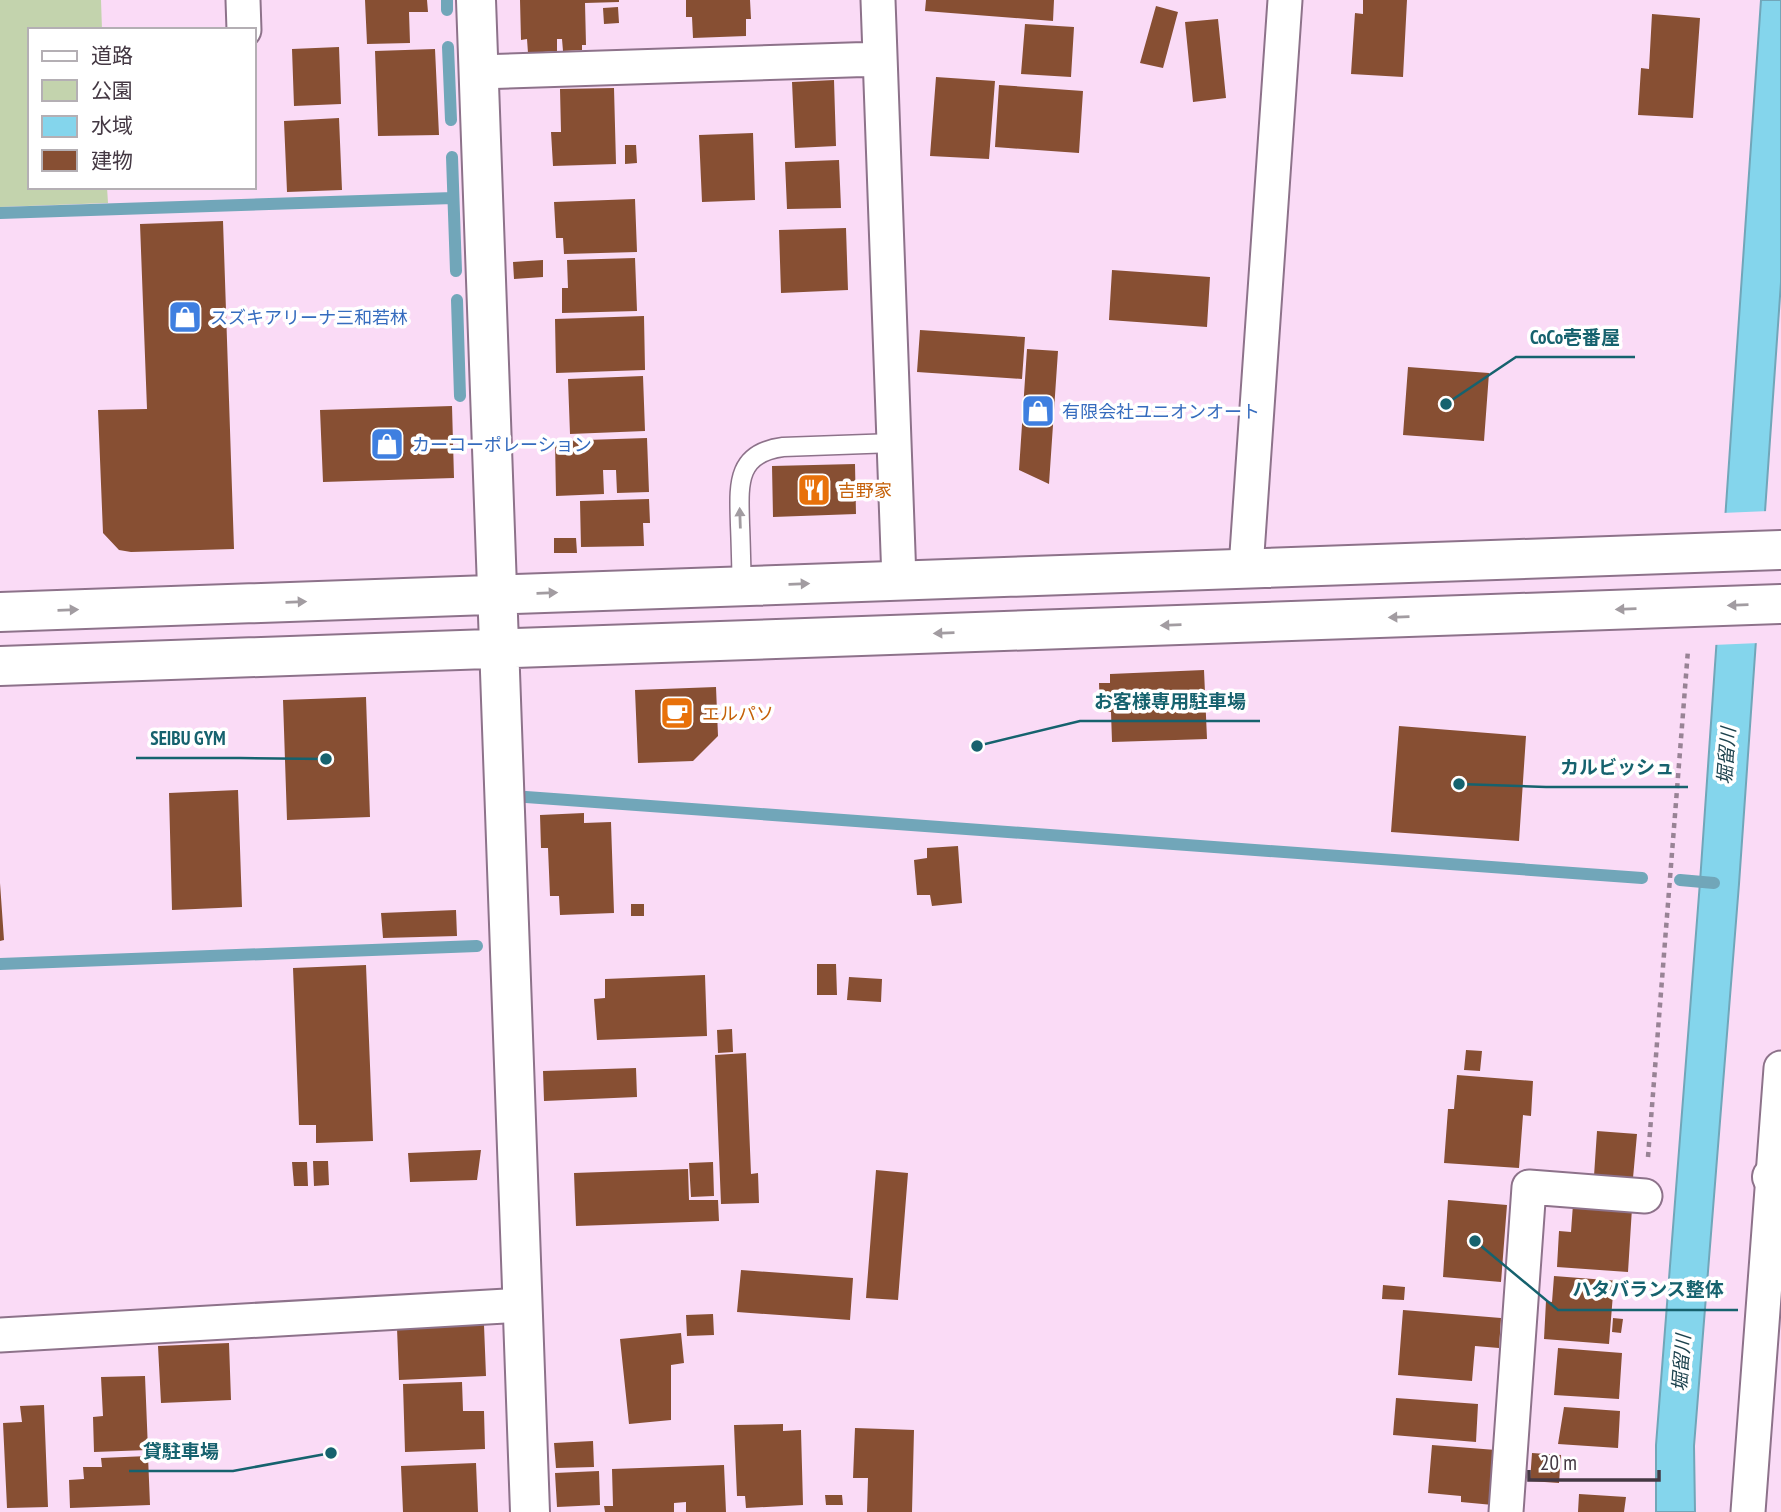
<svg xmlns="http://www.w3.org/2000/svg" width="1781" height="1512" viewBox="0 0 1781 1512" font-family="'PT Sans Narrow','Noto Sans JP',sans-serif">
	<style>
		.green { fill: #c3d3ad }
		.water { fill: #84d5ec; stroke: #71a6b9; stroke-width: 2 }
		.pier { fill: #fadbf6 }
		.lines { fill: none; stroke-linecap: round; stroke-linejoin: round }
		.stream { stroke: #71a6b9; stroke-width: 12 }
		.building { fill: #874f33 }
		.lane-casing { stroke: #8d728a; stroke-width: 21 }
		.street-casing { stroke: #8d728a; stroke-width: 37 }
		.secondary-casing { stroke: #8d728a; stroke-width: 42 }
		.path { stroke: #988395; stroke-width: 4.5; stroke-dasharray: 5 5; stroke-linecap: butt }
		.lane { stroke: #fff; stroke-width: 18 }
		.street { stroke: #fff; stroke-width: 33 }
		.secondary { stroke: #fff; stroke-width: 38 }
		.oneway { fill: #a29ca1 }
		.labels { text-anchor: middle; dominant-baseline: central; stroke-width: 7; stroke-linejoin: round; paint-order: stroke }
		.shop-label { font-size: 18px; fill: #366cbe; stroke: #fff; text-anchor: start }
		.food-label { font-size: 18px; fill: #c56008; stroke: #fff; text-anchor: start }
		.water-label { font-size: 19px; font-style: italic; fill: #1f444f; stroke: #fff }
		.leader { fill: none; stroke: #16626e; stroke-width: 2.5 }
		.callout-dot { fill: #16626e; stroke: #fff; stroke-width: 2.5 }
		.callout-label { font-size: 19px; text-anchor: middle; font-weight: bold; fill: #16626e; stroke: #fff; stroke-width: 7; stroke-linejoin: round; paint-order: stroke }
	</style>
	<rect width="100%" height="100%" fill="#fadbf6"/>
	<!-- green -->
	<path class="green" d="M 0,0 L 101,0 L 102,30 L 30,30 L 30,187 L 107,187 L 108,203 L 0,207 Z"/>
	<!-- water -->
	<path class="water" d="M 1761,0 L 1781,0 L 1781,282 L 1739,884 L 1694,1446 L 1695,1512 L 1656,1512 L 1656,1445 L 1700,882 Z"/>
	<!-- pier -->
	<path class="pier" d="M 1769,511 L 1759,643 L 1713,645 L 1722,513 Z"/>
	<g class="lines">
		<!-- stream -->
		<path class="stream" d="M 447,0 L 447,10
			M 448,47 L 451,120
			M 452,157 L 456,271
			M 0,213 L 453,198
			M 457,300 L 460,396
			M 526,797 L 1642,878
			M 1680,880 L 1714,883
			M 0,964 L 477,946"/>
	</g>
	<!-- building -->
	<path class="building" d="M 365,0 L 427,0 L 428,12 L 409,12 L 410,43 L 367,44 Z
		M 520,0 L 619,0 L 619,2 L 585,3 L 586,45 L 582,45 L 582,50 L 563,51 L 562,39 L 557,39 L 557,51 L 528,53 L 527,39 L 521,40 Z
		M 686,0 L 750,0 L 751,19 L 746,19 L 746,36 L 693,38 L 692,17 L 686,17 Z
		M 926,0 L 1054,0 L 1053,21 L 925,11 Z
		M 1363,0 L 1407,0 L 1403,77 L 1351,74 L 1355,13 L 1363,14 Z
		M 1156,6 L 1178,12 L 1163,68 L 1140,63 Z
		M 618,7 L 619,23 L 604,24 L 603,8 Z
		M 1652,14 L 1700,18 L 1693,118 L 1638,115 L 1641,68 L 1649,69 Z
		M 1218,19 L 1226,98 L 1193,102 L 1185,22 Z
		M 1025,24 L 1074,27 L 1071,77 L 1021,74 Z
		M 339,47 L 341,104 L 294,106 L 292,49 Z
		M 435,49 L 439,135 L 378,136 L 375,51 Z
		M 936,77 L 995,81 L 989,159 L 930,156 Z
		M 834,80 L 836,146 L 795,148 L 792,82 Z
		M 999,85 L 1083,91 L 1079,153 L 995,147 Z
		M 614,88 L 616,164 L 553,166 L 551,132 L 561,132 L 560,89 Z
		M 339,118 L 342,190 L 287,192 L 284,121 Z
		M 753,133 L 755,200 L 702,202 L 699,135 Z
		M 625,145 L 636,145 L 637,163 L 625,164 Z
		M 839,160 L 841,208 L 787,209 L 785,162 Z
		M 635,199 L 637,252 L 564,254 L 563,238 L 556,238 L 554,202 Z
		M 223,221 L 234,549 L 131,552 L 119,550 L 103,533 L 98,410 L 147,409 L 140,224 Z
		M 846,228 L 848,290 L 781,293 L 779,230 Z
		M 635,258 L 637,311 L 562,313 L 562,288 L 568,288 L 567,260 Z
		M 543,260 L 543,277 L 514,279 L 513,262 Z
		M 1112,270 L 1210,277 L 1207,327 L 1109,320 Z
		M 644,316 L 645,370 L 556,373 L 555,319 Z
		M 920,330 L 1025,337 L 1022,379 L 917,372 Z
		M 1027,349 L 1058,351 L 1049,484 L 1019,470 Z
		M 1408,367 L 1489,373 L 1484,441 L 1403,435 Z
		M 643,376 L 645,431 L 570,434 L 568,379 Z
		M 452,406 L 454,478 L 323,482 L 320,410 Z
		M 647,438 L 649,492 L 617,493 L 616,470 L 603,470 L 604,494 L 556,496 L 555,441 Z
		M 855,464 L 856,514 L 773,517 L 772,466 Z
		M 649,499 L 650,523 L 643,523 L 644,546 L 581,547 L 580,501 Z
		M 554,538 L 576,538 L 577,553 L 554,553 Z
		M 1204,670 L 1207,739 L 1112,742 L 1111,712 L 1100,712 L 1099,683 L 1110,683 L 1110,674 Z
		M 716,687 L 718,736 L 693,761 L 638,763 L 635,690 Z
		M 366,697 L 370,817 L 287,820 L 283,700 Z
		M 1399,726 L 1526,736 L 1519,841 L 1391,832 Z
		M 238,790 L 242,907 L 172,910 L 169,793 Z
		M 584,813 L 584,823 L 611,822 L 614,913 L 560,915 L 559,896 L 550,896 L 548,848 L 541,848 L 540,815 Z
		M 958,846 L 962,903 L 932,906 L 930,895 L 917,895 L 914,860 L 927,858 L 927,848 Z
		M 0,883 L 4,940 L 0,941 Z
		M 631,904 L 644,904 L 644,916 L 631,916 Z
		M 456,910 L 457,936 L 383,938 L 381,913 Z
		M 817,964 L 836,964 L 837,995 L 817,995 Z
		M 366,965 L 373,1141 L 316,1143 L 316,1125 L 299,1125 L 293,968 Z
		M 705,975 L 707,1036 L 597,1040 L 594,999 L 605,998 L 605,979 Z
		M 849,977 L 882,979 L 881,1002 L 847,1000 Z
		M 732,1029 L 733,1052 L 718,1053 L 717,1030 Z
		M 1466,1050 L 1482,1051 L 1480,1071 L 1464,1070 Z
		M 746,1053 L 751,1174 L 758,1173 L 759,1203 L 721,1204 L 715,1055 Z
		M 636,1068 L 637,1097 L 544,1101 L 543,1071 Z
		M 1457,1075 L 1533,1081 L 1531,1116 L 1523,1115 L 1519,1168 L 1444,1163 L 1448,1109 L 1454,1109 Z
		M 1597,1131 L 1637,1134 L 1633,1178 L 1594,1176 Z
		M 481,1150 L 477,1180 L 410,1182 L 408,1153 Z
		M 313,1161 L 328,1161 L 329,1185 L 314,1186 Z
		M 292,1162 L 307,1162 L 308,1186 L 294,1186 Z
		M 713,1162 L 714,1196 L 691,1197 L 689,1163 Z
		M 688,1169 L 689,1200 L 718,1200 L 719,1221 L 576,1226 L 574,1173 Z
		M 876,1170 L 908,1173 L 898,1300 L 866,1298 Z
		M 1448,1200 L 1507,1205 L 1501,1282 L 1443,1277 Z
		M 1573,1204 L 1632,1208 L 1628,1272 L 1557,1267 L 1559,1231 L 1571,1232 Z
		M 741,1270 L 853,1278 L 850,1320 L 737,1312 Z
		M 1554,1276 L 1619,1281 L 1618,1295 L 1613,1294 L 1609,1344 L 1544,1339 L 1546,1301 L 1552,1302 Z
		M 1383,1285 L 1405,1287 L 1404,1300 L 1382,1299 Z
		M 1403,1310 L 1501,1318 L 1499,1348 L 1475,1346 L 1472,1381 L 1398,1375 Z
		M 713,1314 L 714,1335 L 687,1336 L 686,1315 Z
		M 1613,1318 L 1623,1319 L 1621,1333 L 1612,1332 Z
		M 484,1325 L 486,1376 L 399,1380 L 397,1328 Z
		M 681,1333 L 684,1363 L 671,1365 L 671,1420 L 629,1424 L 620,1339 Z
		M 229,1343 L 231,1400 L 161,1403 L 158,1346 Z
		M 1558,1348 L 1622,1353 L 1619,1399 L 1554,1395 Z
		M 145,1376 L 148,1450 L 94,1452 L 93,1417 L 103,1416 L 101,1377 Z
		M 462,1382 L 463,1411 L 484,1411 L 485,1449 L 405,1452 L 403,1384 Z
		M 1396,1398 L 1478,1404 L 1476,1442 L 1393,1435 Z
		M 44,1405 L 48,1507 L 7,1508 L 3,1423 L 22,1422 L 20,1406 Z
		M 1564,1407 L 1620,1411 L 1618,1448 L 1558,1444 Z
		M 783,1424 L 783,1431 L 801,1430 L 803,1505 L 746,1508 L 745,1496 L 737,1496 L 734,1425 Z
		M 855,1428 L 914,1430 L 912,1512 L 867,1512 L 868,1478 L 853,1478 Z
		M 593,1441 L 594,1467 L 556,1468 L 554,1443 Z
		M 1432,1445 L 1496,1450 L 1493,1505 L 1461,1502 L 1461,1496 L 1428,1493 Z
		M 1532,1453 L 1561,1455 L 1559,1483 L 1530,1481 Z
		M 148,1456 L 150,1505 L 70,1508 L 69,1480 L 84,1479 L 83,1467 L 102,1467 L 101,1458 Z
		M 476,1463 L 478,1512 L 403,1512 L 401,1466 Z
		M 724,1465 L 726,1512 L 686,1512 L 686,1502 L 674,1503 L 674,1512 L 605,1512 L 604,1506 L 613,1506 L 612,1469 Z
		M 599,1471 L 600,1505 L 557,1507 L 555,1473 Z
		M 1579,1494 L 1626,1497 L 1624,1512 L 1578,1512 Z
		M 825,1495 L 842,1495 L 843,1505 L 826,1505 Z"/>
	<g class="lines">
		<defs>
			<path id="lane" d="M 742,586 C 741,566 741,546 740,525 C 739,486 735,453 783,447 L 894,443"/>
			<path id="street" d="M 243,0 L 244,30
				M 878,0 L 899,580
				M 478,72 L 880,59
				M 1246,568 L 1285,0
				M 0,1335 L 522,1305
				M 1506,1512 L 1529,1187 L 1645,1196
				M 1748,1512 L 1781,1068"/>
			<path id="secondary" d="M 476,0 L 530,1512
				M 0,612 L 1781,550
				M 0,666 L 1781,604
				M 1772,1177 L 1781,1178"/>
		</defs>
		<!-- lane casing -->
		<use href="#lane" class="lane-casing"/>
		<!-- street casing -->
		<use href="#street" class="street-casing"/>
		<!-- secondary casing -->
		<use href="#secondary" class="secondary-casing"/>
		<!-- path -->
		<path class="path" d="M 1648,1157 L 1688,650"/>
		<!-- lane -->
		<use href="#lane" class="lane"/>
		<!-- street -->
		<use href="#street" class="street"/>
		<!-- secondary -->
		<use href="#secondary" class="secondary"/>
	</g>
	<!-- one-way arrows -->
	<defs><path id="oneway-solid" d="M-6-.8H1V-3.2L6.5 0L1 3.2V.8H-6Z" transform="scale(1.75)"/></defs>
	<g class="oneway">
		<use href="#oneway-solid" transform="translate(740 518) rotate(-92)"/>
		<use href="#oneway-solid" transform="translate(799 584) rotate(-2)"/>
		<use href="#oneway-solid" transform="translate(547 593) rotate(-2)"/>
		<use href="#oneway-solid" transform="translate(296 602) rotate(-2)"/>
		<use href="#oneway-solid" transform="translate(1738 605) rotate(178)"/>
		<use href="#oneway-solid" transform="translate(1626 609) rotate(178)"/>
		<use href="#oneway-solid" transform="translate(68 610) rotate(-2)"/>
		<use href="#oneway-solid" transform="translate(1399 617) rotate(178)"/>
		<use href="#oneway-solid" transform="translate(1171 625) rotate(178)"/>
		<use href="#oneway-solid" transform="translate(944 633) rotate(178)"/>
	</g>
	<!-- icons -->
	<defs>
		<symbol id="shop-square" viewBox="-11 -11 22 22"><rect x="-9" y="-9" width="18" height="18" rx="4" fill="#3f7fe0" stroke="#fff"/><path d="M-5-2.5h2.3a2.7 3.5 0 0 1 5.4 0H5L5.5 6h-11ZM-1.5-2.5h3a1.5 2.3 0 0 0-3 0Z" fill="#fff"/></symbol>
		<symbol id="restaurant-square" viewBox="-11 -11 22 22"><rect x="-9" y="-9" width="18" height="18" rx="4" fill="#e8710a" stroke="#fff"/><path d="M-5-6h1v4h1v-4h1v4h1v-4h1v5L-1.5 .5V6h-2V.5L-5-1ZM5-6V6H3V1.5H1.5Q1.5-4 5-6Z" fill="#fff"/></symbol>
		<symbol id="cafe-square" viewBox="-11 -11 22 22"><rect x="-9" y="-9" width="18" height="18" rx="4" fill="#e8710a" stroke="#fff"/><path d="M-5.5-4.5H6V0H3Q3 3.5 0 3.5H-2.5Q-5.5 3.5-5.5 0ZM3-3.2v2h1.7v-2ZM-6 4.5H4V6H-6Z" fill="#fff"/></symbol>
	</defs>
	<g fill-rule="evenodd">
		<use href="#shop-square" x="166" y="298" width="38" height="38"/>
		<use href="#shop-square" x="1019" y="392" width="38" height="38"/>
		<use href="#shop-square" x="368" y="425" width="38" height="38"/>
		<use href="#restaurant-square" x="795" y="471" width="38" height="38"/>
		<use href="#cafe-square" x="658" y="694" width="38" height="38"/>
	</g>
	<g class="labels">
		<!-- shop labels -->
		<g class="shop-label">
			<text x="210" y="317">スズキアリーナ三和若林</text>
			<text x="1062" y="411">有限会社ユニオンオート</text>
			<text x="412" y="444">カーコーポレーション</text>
		</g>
		<!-- food labels -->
		<g class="food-label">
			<text x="838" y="490">吉野家</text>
			<text x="702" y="713">エルパソ</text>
		</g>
		<!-- water labels -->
		<g class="water-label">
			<text transform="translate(1726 756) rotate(-86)">堀留川</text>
			<text transform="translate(1681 1363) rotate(-86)">堀留川</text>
		</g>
	</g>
	<!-- callouts -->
	<path class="leader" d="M1446 404L1516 357H1635M977 746L1080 721H1260M326 759L240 758H136M1459 784L1546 787H1688M1475 1241L1558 1310H1738M331 1453L233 1471H129"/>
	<g class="callout-dot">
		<circle cx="1446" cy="404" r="7"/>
		<circle cx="977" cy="746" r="7"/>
		<circle cx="326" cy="759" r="7"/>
		<circle cx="1459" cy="784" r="7"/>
		<circle cx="1475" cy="1241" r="7"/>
		<circle cx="331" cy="1453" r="7"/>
	</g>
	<g class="callout-label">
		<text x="1575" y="344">CoCo壱番屋</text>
		<text x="1170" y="708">お客様専用駐車場</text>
		<text x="188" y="745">SEIBU GYM</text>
		<text x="1617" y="774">カルビッシュ</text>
		<text x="1648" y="1296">ハタバランス整体</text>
		<text x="181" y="1458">貸駐車場</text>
	</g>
	<!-- legend -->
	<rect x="28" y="28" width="228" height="161" fill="#ffffff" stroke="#b4afb4" stroke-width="2"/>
	<rect x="42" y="51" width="35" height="10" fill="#ffffff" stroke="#b4afb4" stroke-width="2"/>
	<text x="91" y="63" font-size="21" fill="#443843">道路</text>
	<rect x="42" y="80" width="35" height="21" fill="#c3d3ad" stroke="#b4afb4" stroke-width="2"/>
	<text x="91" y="98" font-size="21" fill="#443843">公園</text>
	<rect x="42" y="116" width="35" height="21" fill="#84d5ec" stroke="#b4afb4" stroke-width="2"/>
	<text x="91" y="133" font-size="21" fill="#443843">水域</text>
	<rect x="42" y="150" width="35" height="21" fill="#874f33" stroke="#b4afb4" stroke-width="2"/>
	<text x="91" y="168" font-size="21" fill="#443843">建物</text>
	<!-- scale -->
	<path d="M1529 1470v10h130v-10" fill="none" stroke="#443843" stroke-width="3.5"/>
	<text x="1540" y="1470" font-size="21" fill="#443843" stroke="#ffffff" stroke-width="5" paint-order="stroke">20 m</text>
</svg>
